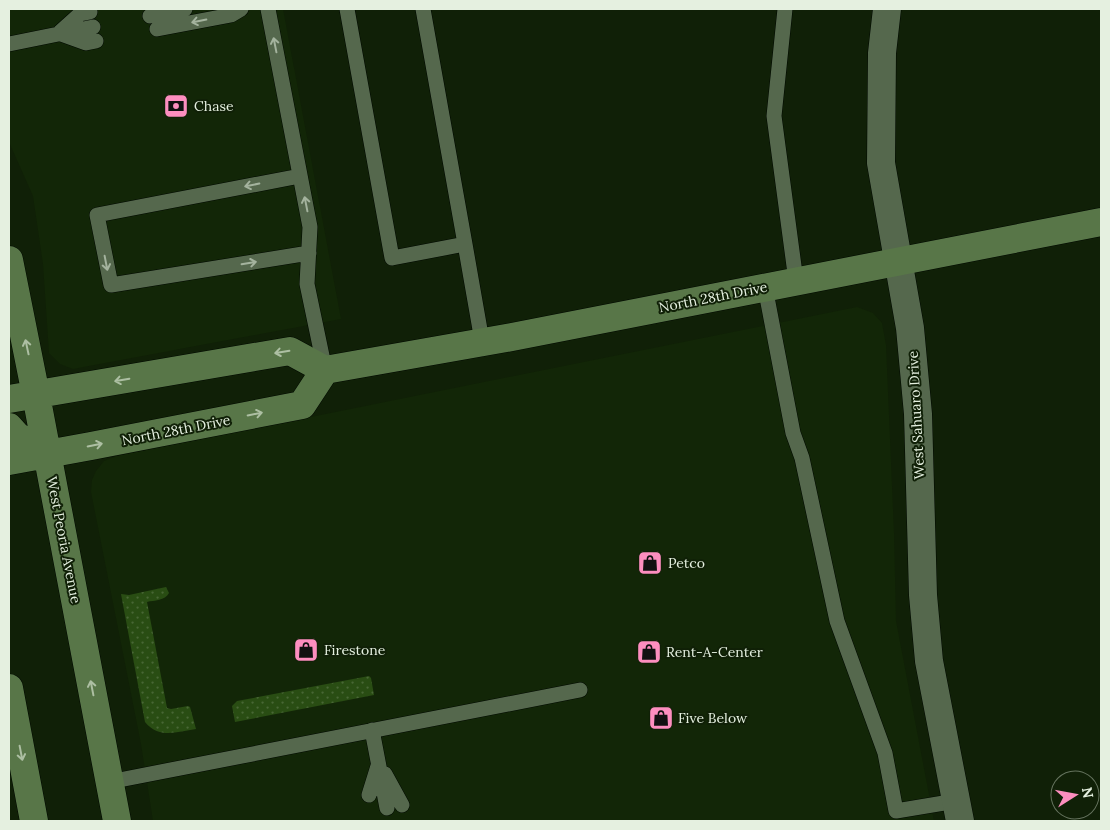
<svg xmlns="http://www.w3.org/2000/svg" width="1110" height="830" viewBox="0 0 1110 830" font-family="Lora,serif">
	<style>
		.built { fill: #122607 }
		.grass { fill: url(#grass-dots) }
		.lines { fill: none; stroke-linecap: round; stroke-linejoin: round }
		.lane-casing { stroke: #000900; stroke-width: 16 }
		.street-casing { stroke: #000900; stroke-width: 29 }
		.secondary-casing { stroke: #000900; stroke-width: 29 }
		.lane { stroke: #55684d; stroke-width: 15 }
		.street { stroke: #55684d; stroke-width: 28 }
		.secondary { stroke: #587648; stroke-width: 28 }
		.oneway { stroke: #a4b39e }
		.oneway2 { stroke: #adbfa3 }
		.labels { text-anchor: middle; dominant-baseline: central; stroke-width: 4; stroke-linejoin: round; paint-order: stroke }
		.poi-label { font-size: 14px; fill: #e5f0e0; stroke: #102007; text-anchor: start }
		.street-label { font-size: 14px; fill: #e5f0e0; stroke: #102007 }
	</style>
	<defs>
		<pattern id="grass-dots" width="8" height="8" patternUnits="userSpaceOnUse" patternTransform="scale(1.25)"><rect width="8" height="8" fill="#294d13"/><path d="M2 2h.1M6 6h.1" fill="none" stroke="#486735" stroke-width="1.8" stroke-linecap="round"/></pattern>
	</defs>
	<rect width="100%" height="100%" fill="#102007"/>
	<!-- built -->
	<path class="built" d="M 9,9 L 283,9 L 341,319 L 73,369 L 60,364 L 49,353 L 43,264 L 33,196 L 9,142 Z
		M 857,307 L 873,313 L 882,323 L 886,345 L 894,533 L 896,621 L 934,821 L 153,821 L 141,744 L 91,492 L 92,480 L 96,471 L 104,461 L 117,456 Z"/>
	<!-- grass -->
	<path class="grass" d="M 166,587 L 169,593 C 165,601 154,600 147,602 L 167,708 L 171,709 L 188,706 L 190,707 L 196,729 C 176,732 159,739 145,722 L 121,594 L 129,595 Z
		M 369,676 L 371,678 L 374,695 L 235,722 L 232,706 L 237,701 Z"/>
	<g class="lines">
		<defs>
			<path id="lane" d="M 268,9 L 310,227 L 307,284 L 325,370
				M 347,9 L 392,258 L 465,244 L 482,341
				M 423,9 L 465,244
				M 785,9 L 774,116 L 796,281
				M 150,16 L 185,9
				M 157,29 L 231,15 L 241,9
				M 60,32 L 80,14 L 90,12
				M 61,34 L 86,43 L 96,41
				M 9,44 L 93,27
				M 300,176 L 97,215 L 111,285 L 309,253
				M 765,287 L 793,433 L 802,458 L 837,621 L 885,753 L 896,811 L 956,801
				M 372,730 L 387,808
				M 385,774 L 402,805
				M 109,782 L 580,690
				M 369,795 L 378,766"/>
			<path id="street" d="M 887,9 L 882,53 L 881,163 L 910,328 L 918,414 L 923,595 L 929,661 L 960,821"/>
			<path id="secondary" d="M 9,260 L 36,395 L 117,821
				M 9,399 L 290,351 L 325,370 L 512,337 L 1101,222
				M 9,427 L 17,436 L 47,454
				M 9,461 L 91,446 L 302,405 L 325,370
				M 9,688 L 34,821"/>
		</defs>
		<!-- lane casing -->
		<use href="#lane" class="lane-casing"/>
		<!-- street casing -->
		<use href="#street" class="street-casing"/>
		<!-- secondary casing -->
		<use href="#secondary" class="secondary-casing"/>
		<!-- lane -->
		<use href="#lane" class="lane"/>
		<!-- street -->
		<use href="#street" class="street"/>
		<!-- secondary -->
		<use href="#secondary" class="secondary"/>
	</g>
	<!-- one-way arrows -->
	<defs><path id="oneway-shaft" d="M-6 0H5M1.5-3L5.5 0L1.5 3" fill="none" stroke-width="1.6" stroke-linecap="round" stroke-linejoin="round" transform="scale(1.25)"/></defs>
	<g class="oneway">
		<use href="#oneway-shaft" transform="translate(199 21) rotate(169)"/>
		<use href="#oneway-shaft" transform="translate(275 45) rotate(-101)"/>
		<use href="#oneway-shaft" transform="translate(252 185) rotate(169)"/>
		<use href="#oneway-shaft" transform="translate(306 204) rotate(-101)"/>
		<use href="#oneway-shaft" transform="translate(106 263) rotate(79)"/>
		<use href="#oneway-shaft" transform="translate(249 263) rotate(-9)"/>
	</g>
	<g class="oneway2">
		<use href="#oneway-shaft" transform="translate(27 347) rotate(-102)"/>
		<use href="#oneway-shaft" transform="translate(282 352) rotate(171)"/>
		<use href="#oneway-shaft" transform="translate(122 380) rotate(170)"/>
		<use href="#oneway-shaft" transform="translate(255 414) rotate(-11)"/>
		<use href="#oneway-shaft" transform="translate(95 445) rotate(-11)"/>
		<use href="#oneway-shaft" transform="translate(92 688) rotate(-101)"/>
		<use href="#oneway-shaft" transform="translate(21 753) rotate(79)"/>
	</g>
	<!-- icons -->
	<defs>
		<symbol id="bank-square" viewBox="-11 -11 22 22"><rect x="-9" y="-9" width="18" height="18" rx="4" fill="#fd8ebf" stroke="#102007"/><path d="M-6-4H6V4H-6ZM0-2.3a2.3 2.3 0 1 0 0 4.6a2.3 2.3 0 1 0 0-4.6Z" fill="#111"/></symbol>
		<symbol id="shop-square" viewBox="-11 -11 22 22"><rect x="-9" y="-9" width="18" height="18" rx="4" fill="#fd8ebf" stroke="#102007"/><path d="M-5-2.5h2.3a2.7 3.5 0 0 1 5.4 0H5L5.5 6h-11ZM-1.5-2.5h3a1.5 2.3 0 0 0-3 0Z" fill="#111"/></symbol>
	</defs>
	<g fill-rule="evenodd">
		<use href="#bank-square" x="162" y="92" width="28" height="28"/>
		<use href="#shop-square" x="636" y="549" width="28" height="28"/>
		<use href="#shop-square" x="292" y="636" width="28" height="28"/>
		<use href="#shop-square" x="635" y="638" width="28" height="28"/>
		<use href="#shop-square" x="647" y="704" width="28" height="28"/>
	</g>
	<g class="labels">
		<!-- poi labels -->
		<g class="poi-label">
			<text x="194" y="106">Chase</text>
			<text x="668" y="563">Petco</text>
			<text x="324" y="650">Firestone</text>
			<text x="666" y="652">Rent-A-Center</text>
			<text x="678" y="718">Five Below</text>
		</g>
		<!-- street labels -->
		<g class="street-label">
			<text transform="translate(713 297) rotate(-11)">North 28th Drive</text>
			<text transform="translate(916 415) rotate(-93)">West Sahuaro Drive</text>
			<text transform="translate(176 430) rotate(-11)">North 28th Drive</text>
			<text transform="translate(64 540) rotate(79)">West Peoria Avenue</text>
		</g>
	</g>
	<!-- border -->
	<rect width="1110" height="830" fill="none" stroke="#e5f0e0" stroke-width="20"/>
	<!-- north arrow -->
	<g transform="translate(1075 795) rotate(79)"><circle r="24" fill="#102007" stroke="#65735e"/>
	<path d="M0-4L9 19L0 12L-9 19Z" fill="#fd8ebf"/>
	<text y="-8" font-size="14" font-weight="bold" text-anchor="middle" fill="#e5f0e0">N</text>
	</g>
</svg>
